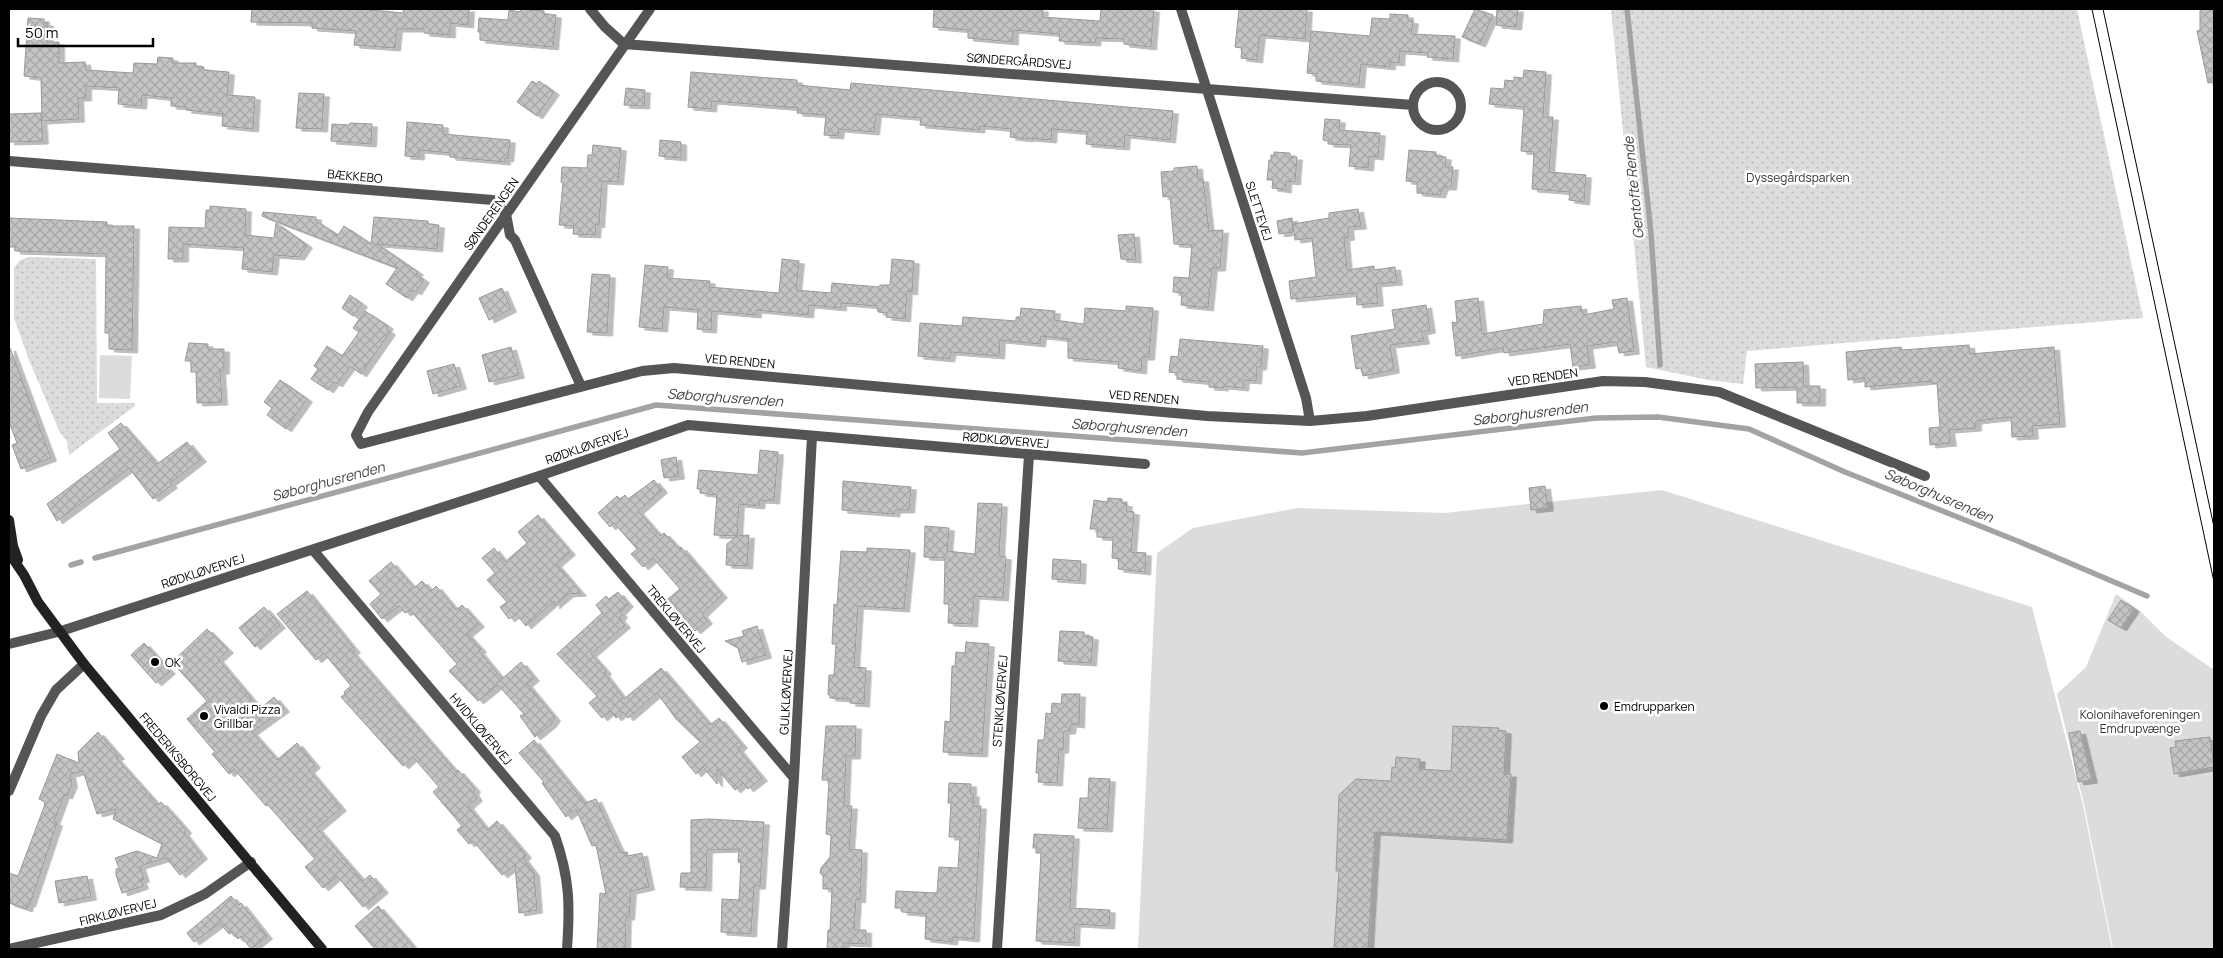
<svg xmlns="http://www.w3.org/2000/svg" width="2223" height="958" viewBox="0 0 2223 958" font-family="Manrope,sans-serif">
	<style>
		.grass { fill: url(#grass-dots) }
		.garden { fill: #dcdcdc }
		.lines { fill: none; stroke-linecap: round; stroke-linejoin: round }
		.stream { stroke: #a3a3a3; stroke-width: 5.5 }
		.building { fill: url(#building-cross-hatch); stroke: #999; filter: url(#shadow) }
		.street { stroke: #555; stroke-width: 10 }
		.secondary { stroke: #222; stroke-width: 10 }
		.tram { stroke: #000; stroke-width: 1 }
		.poi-dot { fill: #000; stroke: #fff; stroke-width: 2 }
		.labels { text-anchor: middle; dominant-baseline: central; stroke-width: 5; stroke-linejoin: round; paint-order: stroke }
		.street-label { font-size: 12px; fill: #000; stroke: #fff }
		.park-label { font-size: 12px; fill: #333; stroke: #fff }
		.poi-label { font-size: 12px; fill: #000; stroke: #fff; text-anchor: start }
		.water-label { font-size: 14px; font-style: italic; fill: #444; stroke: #fff }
	</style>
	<defs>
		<pattern id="grass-dots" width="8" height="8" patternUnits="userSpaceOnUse" patternTransform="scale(1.25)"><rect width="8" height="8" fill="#dcdcdc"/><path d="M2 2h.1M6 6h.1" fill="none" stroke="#bbb" stroke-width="1.8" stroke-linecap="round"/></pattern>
		<pattern id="building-cross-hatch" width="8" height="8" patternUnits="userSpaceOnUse" patternTransform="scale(1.25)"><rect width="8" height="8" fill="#c4c4c4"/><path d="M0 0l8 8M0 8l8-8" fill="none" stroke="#a7a7a7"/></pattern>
		<filter id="shadow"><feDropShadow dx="5.5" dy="3" stdDeviation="0" flood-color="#0004"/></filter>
	</defs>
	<rect width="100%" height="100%" fill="#fff"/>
	<!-- grass -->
	<path class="grass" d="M 1611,9 L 2077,9 L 2143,318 L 1747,351 L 1743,384 L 1708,380 L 1646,367 Z
		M 29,257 L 96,259 L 97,403 L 135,403 L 135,406 L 69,455 L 67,441 L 60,433 L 29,360 L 14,318 L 14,268 L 20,260 Z"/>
	<!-- garden -->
	<path class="garden" d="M 100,355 L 132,356 L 130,399 L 99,398 Z
		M 1662,490 L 2032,607 L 2083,805 L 2112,949 L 1138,949 L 1157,553 L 1193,528 L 1297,508 L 1444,513 Z
		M 2116,594 L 2139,610 L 2165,636 L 2214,670 L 2214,949 L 2113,949 L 2084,804 L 2057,694 L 2086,667 Z"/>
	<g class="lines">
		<!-- stream -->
		<path class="stream" d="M 1627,9 L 1651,233 L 1660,365
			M 95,558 L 656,405 L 1302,453 L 1596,418 L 1658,417 L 1749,429 L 1845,472 L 2020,542 L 2147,596
			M 71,565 L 81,562"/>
	</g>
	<!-- building -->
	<path class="building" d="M 252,9 L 361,9 L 403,13 L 404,9 L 469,9 L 468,25 L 450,23 L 450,35 L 424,33 L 424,29 L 397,29 L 395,48 L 354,45 L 356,31 L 312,28 L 312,23 L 251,22 Z
		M 520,9 L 544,11 L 544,14 L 556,15 L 553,47 L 480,40 L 480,32 L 478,32 L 479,18 L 508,20 L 509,10 L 520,12 Z
		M 934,9 L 1043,9 L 1042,17 L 1100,21 L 1101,9 L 1154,9 L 1151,47 L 1124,44 L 1124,39 L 1096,38 L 1095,43 L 1059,41 L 1060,34 L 1013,30 L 1013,42 L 968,38 L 968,30 L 933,27 Z
		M 1239,9 L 1307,9 L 1305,39 L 1260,35 L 1257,60 L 1241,58 L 1242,48 L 1235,47 Z
		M 1475,9 L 1493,15 L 1480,44 L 1462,37 Z
		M 1497,9 L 1518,9 L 1516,27 L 1496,25 Z
		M 2200,9 L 2214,9 L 2214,82 L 2208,83 L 2197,31 L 2200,30 Z
		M 1390,14 L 1408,15 L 1408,20 L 1413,21 L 1411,34 L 1455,36 L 1453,59 L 1427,57 L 1428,53 L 1400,51 L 1399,63 L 1390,62 L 1390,67 L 1361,64 L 1359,85 L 1316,81 L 1316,74 L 1307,73 L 1311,31 L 1370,36 L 1372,18 L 1390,19 Z
		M 28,18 L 44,19 L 44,23 L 48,23 L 47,42 L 59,42 L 59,63 L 85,62 L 86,70 L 133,73 L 134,63 L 157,64 L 158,57 L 173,58 L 173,63 L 196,63 L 196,66 L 204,67 L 203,70 L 229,72 L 227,95 L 255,97 L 253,129 L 222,126 L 223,114 L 186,110 L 186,107 L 171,106 L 171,98 L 142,95 L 141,106 L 118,104 L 119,88 L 86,86 L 86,98 L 78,98 L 79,119 L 42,121 L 41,78 L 24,76 Z
		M 1524,70 L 1546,72 L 1543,117 L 1553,117 L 1549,172 L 1586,175 L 1584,202 L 1569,200 L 1570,192 L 1532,189 L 1534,152 L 1521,151 L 1524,107 L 1489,104 L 1491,88 L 1504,89 L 1505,80 L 1514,81 L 1514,77 L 1523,78 Z
		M 691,72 L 797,80 L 797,85 L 850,90 L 851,83 L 1173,111 L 1170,140 L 1125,135 L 1124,147 L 1086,144 L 1087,132 L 1052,129 L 1051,140 L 1028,138 L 1028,139 L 1010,137 L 1011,129 L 980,126 L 979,130 L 920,125 L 921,118 L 876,114 L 874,132 L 839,129 L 838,136 L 824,135 L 826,115 L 797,113 L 798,108 L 712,101 L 711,109 L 688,107 Z
		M 532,81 L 537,84 L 539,81 L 554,92 L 537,116 L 517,102 Z
		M 626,88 L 645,90 L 644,106 L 624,105 Z
		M 299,93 L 324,94 L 322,129 L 296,128 Z
		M 41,113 L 43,141 L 9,142 L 9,114 Z
		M 1325,119 L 1340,120 L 1339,130 L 1380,133 L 1378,157 L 1369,156 L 1368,168 L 1349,166 L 1351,145 L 1328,144 L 1328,141 L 1323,140 Z
		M 407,122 L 443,125 L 443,134 L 510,140 L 508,159 L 505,158 L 505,162 L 450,157 L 450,153 L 419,150 L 419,157 L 405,156 Z
		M 350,123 L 372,124 L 371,144 L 331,141 L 332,124 L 350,125 Z
		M 660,140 L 681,142 L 681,158 L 659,156 Z
		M 593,145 L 621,148 L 618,182 L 602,181 L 599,225 L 596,224 L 595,235 L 573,234 L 574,226 L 559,225 L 563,182 L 561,182 L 562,167 L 587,168 L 588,155 L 592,155 Z
		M 1409,150 L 1436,152 L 1436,156 L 1446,157 L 1445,167 L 1453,167 L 1451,187 L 1443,187 L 1440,195 L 1417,193 L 1417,182 L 1406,181 Z
		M 1274,152 L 1290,153 L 1290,157 L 1297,157 L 1295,182 L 1286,181 L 1286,190 L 1272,188 L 1273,180 L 1267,180 L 1269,160 L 1271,160 L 1271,155 L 1274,155 Z
		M 1197,166 L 1198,179 L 1203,179 L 1209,231 L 1223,230 L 1220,268 L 1212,268 L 1208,308 L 1181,305 L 1182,293 L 1173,292 L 1174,277 L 1189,278 L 1192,245 L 1174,244 L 1170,196 L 1163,197 L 1161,172 L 1174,171 L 1174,168 Z
		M 210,206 L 246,209 L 245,235 L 274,238 L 276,223 L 307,245 L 299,257 L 274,255 L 272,272 L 242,269 L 244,248 L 183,244 L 183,259 L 168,259 L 169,227 L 205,228 L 206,210 L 210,210 Z
		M 1358,209 L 1361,226 L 1348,227 L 1349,237 L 1344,238 L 1347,270 L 1374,266 L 1374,270 L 1395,267 L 1397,282 L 1376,284 L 1378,303 L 1357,305 L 1356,293 L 1291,299 L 1289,281 L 1316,277 L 1312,238 L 1295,240 L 1293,224 L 1329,218 L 1329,213 Z
		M 263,212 L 316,217 L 316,221 L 338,235 L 344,226 L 371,244 L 374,217 L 428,221 L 428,224 L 439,225 L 437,249 L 377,244 L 418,272 L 416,274 L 424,280 L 416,292 L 413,290 L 407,298 L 386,284 L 397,268 L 262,216 Z
		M 9,218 L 107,222 L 107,226 L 134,226 L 132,350 L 109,349 L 109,333 L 105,333 L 106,254 L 15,251 L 15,247 L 9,247 Z
		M 1292,218 L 1293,232 L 1279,234 L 1277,221 Z
		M 1134,234 L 1136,260 L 1121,259 L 1118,235 Z
		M 782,259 L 799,261 L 796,290 L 831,293 L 832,283 L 879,287 L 880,285 L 890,285 L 892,259 L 914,261 L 912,292 L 907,291 L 905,319 L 886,317 L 887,313 L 878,312 L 877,306 L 841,303 L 841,308 L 809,305 L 808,315 L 756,310 L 756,315 L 712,311 L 711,330 L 697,329 L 698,310 L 664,307 L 662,329 L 639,327 L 645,265 L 668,267 L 667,278 L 710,281 L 709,287 L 779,293 Z
		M 592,274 L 610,275 L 607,333 L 587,332 Z
		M 502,288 L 511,309 L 489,320 L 479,298 Z
		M 350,295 L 362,304 L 353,316 L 342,308 Z
		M 1478,298 L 1482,334 L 1543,324 L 1544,310 L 1581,306 L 1583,315 L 1614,309 L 1612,300 L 1627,298 L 1634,351 L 1619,353 L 1617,342 L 1587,346 L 1590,365 L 1573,367 L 1570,344 L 1504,353 L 1503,348 L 1456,356 L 1452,322 L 1457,323 L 1455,301 Z
		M 1426,305 L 1430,330 L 1422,332 L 1424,341 L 1390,345 L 1394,370 L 1363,376 L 1361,368 L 1356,369 L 1351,336 L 1395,329 L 1392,310 Z
		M 1126,306 L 1153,308 L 1149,357 L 1142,357 L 1141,371 L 1118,368 L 1119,362 L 1068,358 L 1068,339 L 1041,336 L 1040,344 L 1000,340 L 999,356 L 951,352 L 949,359 L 918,356 L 920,323 L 962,326 L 963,317 L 1016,321 L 1016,317 L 1020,317 L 1021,308 L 1055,311 L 1054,320 L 1084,324 L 1085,308 L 1126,311 Z
		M 365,311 L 388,326 L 386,329 L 390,332 L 361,374 L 350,366 L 337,384 L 334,382 L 328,390 L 311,379 L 318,369 L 314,366 L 327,346 L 342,356 L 359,332 L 353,328 Z
		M 1180,339 L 1263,346 L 1261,367 L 1257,367 L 1256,381 L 1244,380 L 1243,388 L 1223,386 L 1223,388 L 1209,387 L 1209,382 L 1177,379 L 1177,373 L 1169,372 L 1171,356 L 1178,357 Z
		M 189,343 L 208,344 L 208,349 L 224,349 L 224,371 L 220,371 L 222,402 L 197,403 L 196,372 L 191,372 L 191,361 L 185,361 Z
		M 1969,345 L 1970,354 L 2054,347 L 2060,424 L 2032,426 L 2033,436 L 2012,437 L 2011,417 L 1976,421 L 1976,428 L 1949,430 L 1951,443 L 1930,445 L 1929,428 L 1940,427 L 1937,383 L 1932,384 L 1932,381 L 1865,387 L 1865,378 L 1848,380 L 1846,352 L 1901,347 L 1902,350 Z
		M 511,347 L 519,375 L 489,382 L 482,355 Z
		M 9,348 L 10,348 L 51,458 L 21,469 L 12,445 L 17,443 L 9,422 Z
		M 1803,362 L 1804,386 L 1820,386 L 1820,403 L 1797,403 L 1797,387 L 1756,388 L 1755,364 Z
		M 454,364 L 461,386 L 433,394 L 427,371 Z
		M 280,380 L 307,399 L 286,429 L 267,415 L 272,408 L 264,402 Z
		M 121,423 L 157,464 L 187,442 L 201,459 L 170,483 L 172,485 L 153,499 L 129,468 L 57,521 L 47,504 L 120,449 L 108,433 Z
		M 760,450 L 778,452 L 774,501 L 760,500 L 759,506 L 739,504 L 737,536 L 749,535 L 747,566 L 726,565 L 727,544 L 737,536 L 714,535 L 717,495 L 700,493 L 700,489 L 697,489 L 699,470 L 758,475 Z
		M 676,457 L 679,476 L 664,478 L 661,460 Z
		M 654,480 L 662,490 L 638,511 L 660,536 L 664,533 L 679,549 L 681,547 L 722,595 L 702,614 L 707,621 L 695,631 L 668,599 L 680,589 L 653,558 L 643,567 L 631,554 L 637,549 L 614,523 L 610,527 L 598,513 L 617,496 L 620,499 L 625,495 L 628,499 Z
		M 843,481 L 911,487 L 909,510 L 895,510 L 894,514 L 842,510 Z
		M 1545,486 L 1548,508 L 1531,510 L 1529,488 Z
		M 1108,498 L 1122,499 L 1122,503 L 1127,504 L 1126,511 L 1134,512 L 1131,552 L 1146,553 L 1145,572 L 1118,569 L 1119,559 L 1112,558 L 1113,538 L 1097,537 L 1097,529 L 1090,529 L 1094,500 L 1107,502 Z
		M 978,503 L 1002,504 L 999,556 L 1006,557 L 1003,598 L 974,596 L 972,624 L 948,623 L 949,604 L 944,604 L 945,558 L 924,557 L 925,526 L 949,528 L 947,551 L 975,554 Z
		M 538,515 L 570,552 L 556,564 L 581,593 L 568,594 L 554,606 L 554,601 L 526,626 L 516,614 L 509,619 L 500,607 L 507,602 L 487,580 L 495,573 L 482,558 L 494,548 L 505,562 L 527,543 L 518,532 Z
		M 867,548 L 910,550 L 904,609 L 858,606 L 854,667 L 866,668 L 864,704 L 850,703 L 850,699 L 830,698 L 830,695 L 828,695 L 829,675 L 834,675 L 836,644 L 832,644 L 834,604 L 837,605 L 841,551 L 867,552 Z
		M 1053,559 L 1081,561 L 1080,581 L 1052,579 Z
		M 391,562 L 414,588 L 422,581 L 431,591 L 436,586 L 456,610 L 462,605 L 479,624 L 467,634 L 481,649 L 479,651 L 502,679 L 521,662 L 534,678 L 527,684 L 555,718 L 551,724 L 535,737 L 520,716 L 524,714 L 498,685 L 478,701 L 449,671 L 457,664 L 410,610 L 405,613 L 399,606 L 382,619 L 370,604 L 381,594 L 369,581 Z
		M 307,591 L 355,650 L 352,652 L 456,772 L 458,770 L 475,789 L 473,792 L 477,798 L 468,806 L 487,830 L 497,821 L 526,855 L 523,858 L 534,873 L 537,910 L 519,913 L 515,865 L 502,875 L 473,841 L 469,844 L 457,830 L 462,826 L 433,792 L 439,787 L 413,757 L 403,766 L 341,697 L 345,694 L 344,692 L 351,686 L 324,653 L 316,660 L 277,614 Z
		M 618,592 L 628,604 L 620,612 L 622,615 L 619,618 L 625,625 L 591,654 L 606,671 L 604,673 L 624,699 L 661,668 L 710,725 L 719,718 L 742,745 L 738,749 L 762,778 L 748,789 L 743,783 L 735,790 L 717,769 L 717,784 L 703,767 L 696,774 L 682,757 L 700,742 L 676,719 L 657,693 L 628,718 L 623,712 L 616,718 L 610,711 L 602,718 L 589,703 L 597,696 L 557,654 L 602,613 L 596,605 L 606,596 L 609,599 Z
		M 2121,600 L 2134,609 L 2121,628 L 2108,620 Z
		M 264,607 L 280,625 L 255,647 L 239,628 Z
		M 757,626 L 766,655 L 742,662 L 738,648 L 725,641 L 744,636 L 742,631 Z
		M 207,629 L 228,650 L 218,659 L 260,709 L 274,697 L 284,709 L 252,732 L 277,760 L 297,743 L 315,765 L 309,770 L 341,808 L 317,828 L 363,881 L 370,875 L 383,890 L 363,907 L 337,876 L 323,888 L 305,867 L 315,859 L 268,805 L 266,806 L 234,769 L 229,774 L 212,754 L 215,752 L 187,719 L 207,701 L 172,662 Z
		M 1060,631 L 1084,632 L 1084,636 L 1093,637 L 1091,663 L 1058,661 Z
		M 966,642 L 989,644 L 982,754 L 943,752 L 945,721 L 950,722 L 952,666 L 955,666 L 956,652 L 965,653 Z
		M 144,643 L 170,671 L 156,683 L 131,655 Z
		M 1062,694 L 1080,694 L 1079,725 L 1071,724 L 1070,731 L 1064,731 L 1063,750 L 1059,750 L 1057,783 L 1038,782 L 1039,773 L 1036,773 L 1038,740 L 1044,740 L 1046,713 L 1051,714 L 1052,703 L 1061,704 Z
		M 826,726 L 856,726 L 855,756 L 846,756 L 844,806 L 852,806 L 849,849 L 862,850 L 860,900 L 856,899 L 854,930 L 866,930 L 866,944 L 844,943 L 844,949 L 827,949 L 828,930 L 830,930 L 832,889 L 823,889 L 823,876 L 820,873 L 821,868 L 830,857 L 831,835 L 826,834 L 829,780 L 822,780 Z
		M 1453,726 L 1499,728 L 1498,730 L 1506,731 L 1504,774 L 1511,774 L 1507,840 L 1375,832 L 1368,949 L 1334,949 L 1339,871 L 1336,871 L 1339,795 L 1356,779 L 1391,781 L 1392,767 L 1395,768 L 1396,757 L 1420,759 L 1419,769 L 1451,771 Z
		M 2080,731 L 2092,780 L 2078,782 L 2069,733 Z
		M 98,732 L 119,756 L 116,758 L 158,805 L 161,802 L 175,817 L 186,830 L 184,833 L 202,856 L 180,875 L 166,858 L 140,866 L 144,879 L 141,880 L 143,886 L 122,893 L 116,875 L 116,869 L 119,868 L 115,858 L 137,851 L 157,858 L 162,844 L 113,819 L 116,809 L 97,814 L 83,771 L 70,774 L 72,784 L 67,796 L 64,795 L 54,822 L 57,823 L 30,904 L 28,904 L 27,909 L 9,903 L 9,873 L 18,876 L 44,807 L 45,802 L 39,799 L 57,754 L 79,763 L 78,752 Z
		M 2210,737 L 2214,767 L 2174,774 L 2170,748 L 2176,747 L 2175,741 Z
		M 534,740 L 585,803 L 596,799 L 621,853 L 627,852 L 628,856 L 642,853 L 649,887 L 631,891 L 629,917 L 626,917 L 625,949 L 597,949 L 600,893 L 606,894 L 596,845 L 592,846 L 576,809 L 566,817 L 542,783 L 544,782 L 519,753 Z
		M 1089,778 L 1110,779 L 1107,829 L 1078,828 L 1080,798 L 1088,798 Z
		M 949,783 L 971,784 L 971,794 L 974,794 L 973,806 L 981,806 L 974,939 L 953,937 L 952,942 L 925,939 L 926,914 L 902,912 L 902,908 L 895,908 L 896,891 L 937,893 L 939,867 L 958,868 L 960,837 L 949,837 L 951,803 L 948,803 Z
		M 708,819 L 764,822 L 760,886 L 754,886 L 751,934 L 721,932 L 722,899 L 739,900 L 741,863 L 738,862 L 739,849 L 707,850 L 706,888 L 680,887 L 681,873 L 691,873 L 691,820 Z
		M 1034,834 L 1074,836 L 1070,908 L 1110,910 L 1109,926 L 1075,924 L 1074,943 L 1036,941 L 1041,853 L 1036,853 L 1036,848 L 1033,848 Z
		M 87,876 L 91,897 L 59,903 L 55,881 Z
		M 231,896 L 239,905 L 241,903 L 267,936 L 251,949 L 241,936 L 238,939 L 232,932 L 229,934 L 220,923 L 194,942 L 187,933 Z
		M 378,906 L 415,949 L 375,949 L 355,926 Z"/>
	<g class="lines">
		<!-- street -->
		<path class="street" d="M 590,9 L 605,27 L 624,44 L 1413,105
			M 650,9 L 368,412 L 356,435 L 361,444 L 642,371 L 674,368 L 1207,416 L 1310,421 L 1367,416 L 1603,381 L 1645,382 L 1719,392 L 1925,476
			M 1181,9 L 1306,398 L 1310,421
			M1413 106a24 24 0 1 1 48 0a24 24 0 1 1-48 0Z
			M 9,161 L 493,200 L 506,214 L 510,235 L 515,240 L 581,386
			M 539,476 L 794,778
			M 313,550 L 555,836 C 570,879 570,905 567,949
			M 9,644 L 58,632 L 539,476 L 688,425 L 1145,464
			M 9,791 L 41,716 L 56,690 L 84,664
			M 9,949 L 161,915 L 205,894 L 251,862
			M 782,949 L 794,778 L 812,436
			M 997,949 L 1029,455"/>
		<!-- secondary -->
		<path class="secondary" d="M 9,520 L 13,546 L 18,560
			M 9,553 L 24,575 L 38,602 L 84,664 L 322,949"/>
		<!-- tram -->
		<path class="tram" d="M 2092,9 L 2214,582
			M 2103,9 L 2214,527"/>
	</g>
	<!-- markers -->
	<g class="poi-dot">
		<circle cx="155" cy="662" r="5"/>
		<circle cx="1604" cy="706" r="5"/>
		<circle cx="204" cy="716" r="5"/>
	</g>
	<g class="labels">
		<!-- street labels -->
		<g class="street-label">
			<text transform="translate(1019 61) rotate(4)">SØNDERGÅRDSVEJ</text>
			<text transform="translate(355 176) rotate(5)">BÆKKEBO</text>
			<text transform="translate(1259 211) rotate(72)">SLETTEVEJ</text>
			<text transform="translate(491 214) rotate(-55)">SØNDERENGEN</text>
			<text transform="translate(740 361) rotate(5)">VED RENDEN</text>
			<text transform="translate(1543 377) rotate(-8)">VED RENDEN</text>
			<text transform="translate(1144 397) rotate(5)">VED RENDEN</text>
			<text transform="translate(1006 440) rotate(5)">RØDKLØVERVEJ</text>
			<text transform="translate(587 446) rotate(-19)">RØDKLØVERVEJ</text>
			<text transform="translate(203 571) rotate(-18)">RØDKLØVERVEJ</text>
			<text transform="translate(676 619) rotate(50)">TREKLØVERVEJ</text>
			<text transform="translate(786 692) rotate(-87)">GULKLØVERVEJ</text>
			<text transform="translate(1000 701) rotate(-86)">STENKLØVERVEJ</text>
			<text transform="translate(481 729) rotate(50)">HVIDKLØVERVEJ</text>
			<text transform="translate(178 757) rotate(50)">FREDERIKSBORGVEJ</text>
			<text transform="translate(118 912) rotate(-14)">FIRKLØVERVEJ</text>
		</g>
		<!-- park labels -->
		<g class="park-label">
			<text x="1798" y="177">Dyssegårdsparken</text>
			<text x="2140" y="714">Kolonihaveforeningen<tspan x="2140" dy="14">Emdrupvænge</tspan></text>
		</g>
		<!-- poi labels -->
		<g class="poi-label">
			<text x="165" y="662">OK</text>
			<text x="1614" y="706">Emdrupparken</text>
			<text x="214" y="709">Vivaldi Pizza<tspan x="214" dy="14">Grillbar</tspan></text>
		</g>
		<!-- water labels -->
		<g class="water-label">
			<text transform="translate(1633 188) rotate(-96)">Gentofte Rende</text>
			<text transform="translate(725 397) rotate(4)">Søborghusrenden</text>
			<text transform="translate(1530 413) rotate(-7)">Søborghusrenden</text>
			<text transform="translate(1129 427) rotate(4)">Søborghusrenden</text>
			<text transform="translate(328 481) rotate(-15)">Søborghusrenden</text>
			<text transform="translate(1939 495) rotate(23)">Søborghusrenden</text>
		</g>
	</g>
	<!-- border -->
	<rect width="2223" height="958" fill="none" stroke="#000000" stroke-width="20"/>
	<!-- scale -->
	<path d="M18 38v8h135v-8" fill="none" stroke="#000000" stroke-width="2.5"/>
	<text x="25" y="38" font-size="15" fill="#000000" stroke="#ffffff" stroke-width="4" paint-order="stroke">50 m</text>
</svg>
